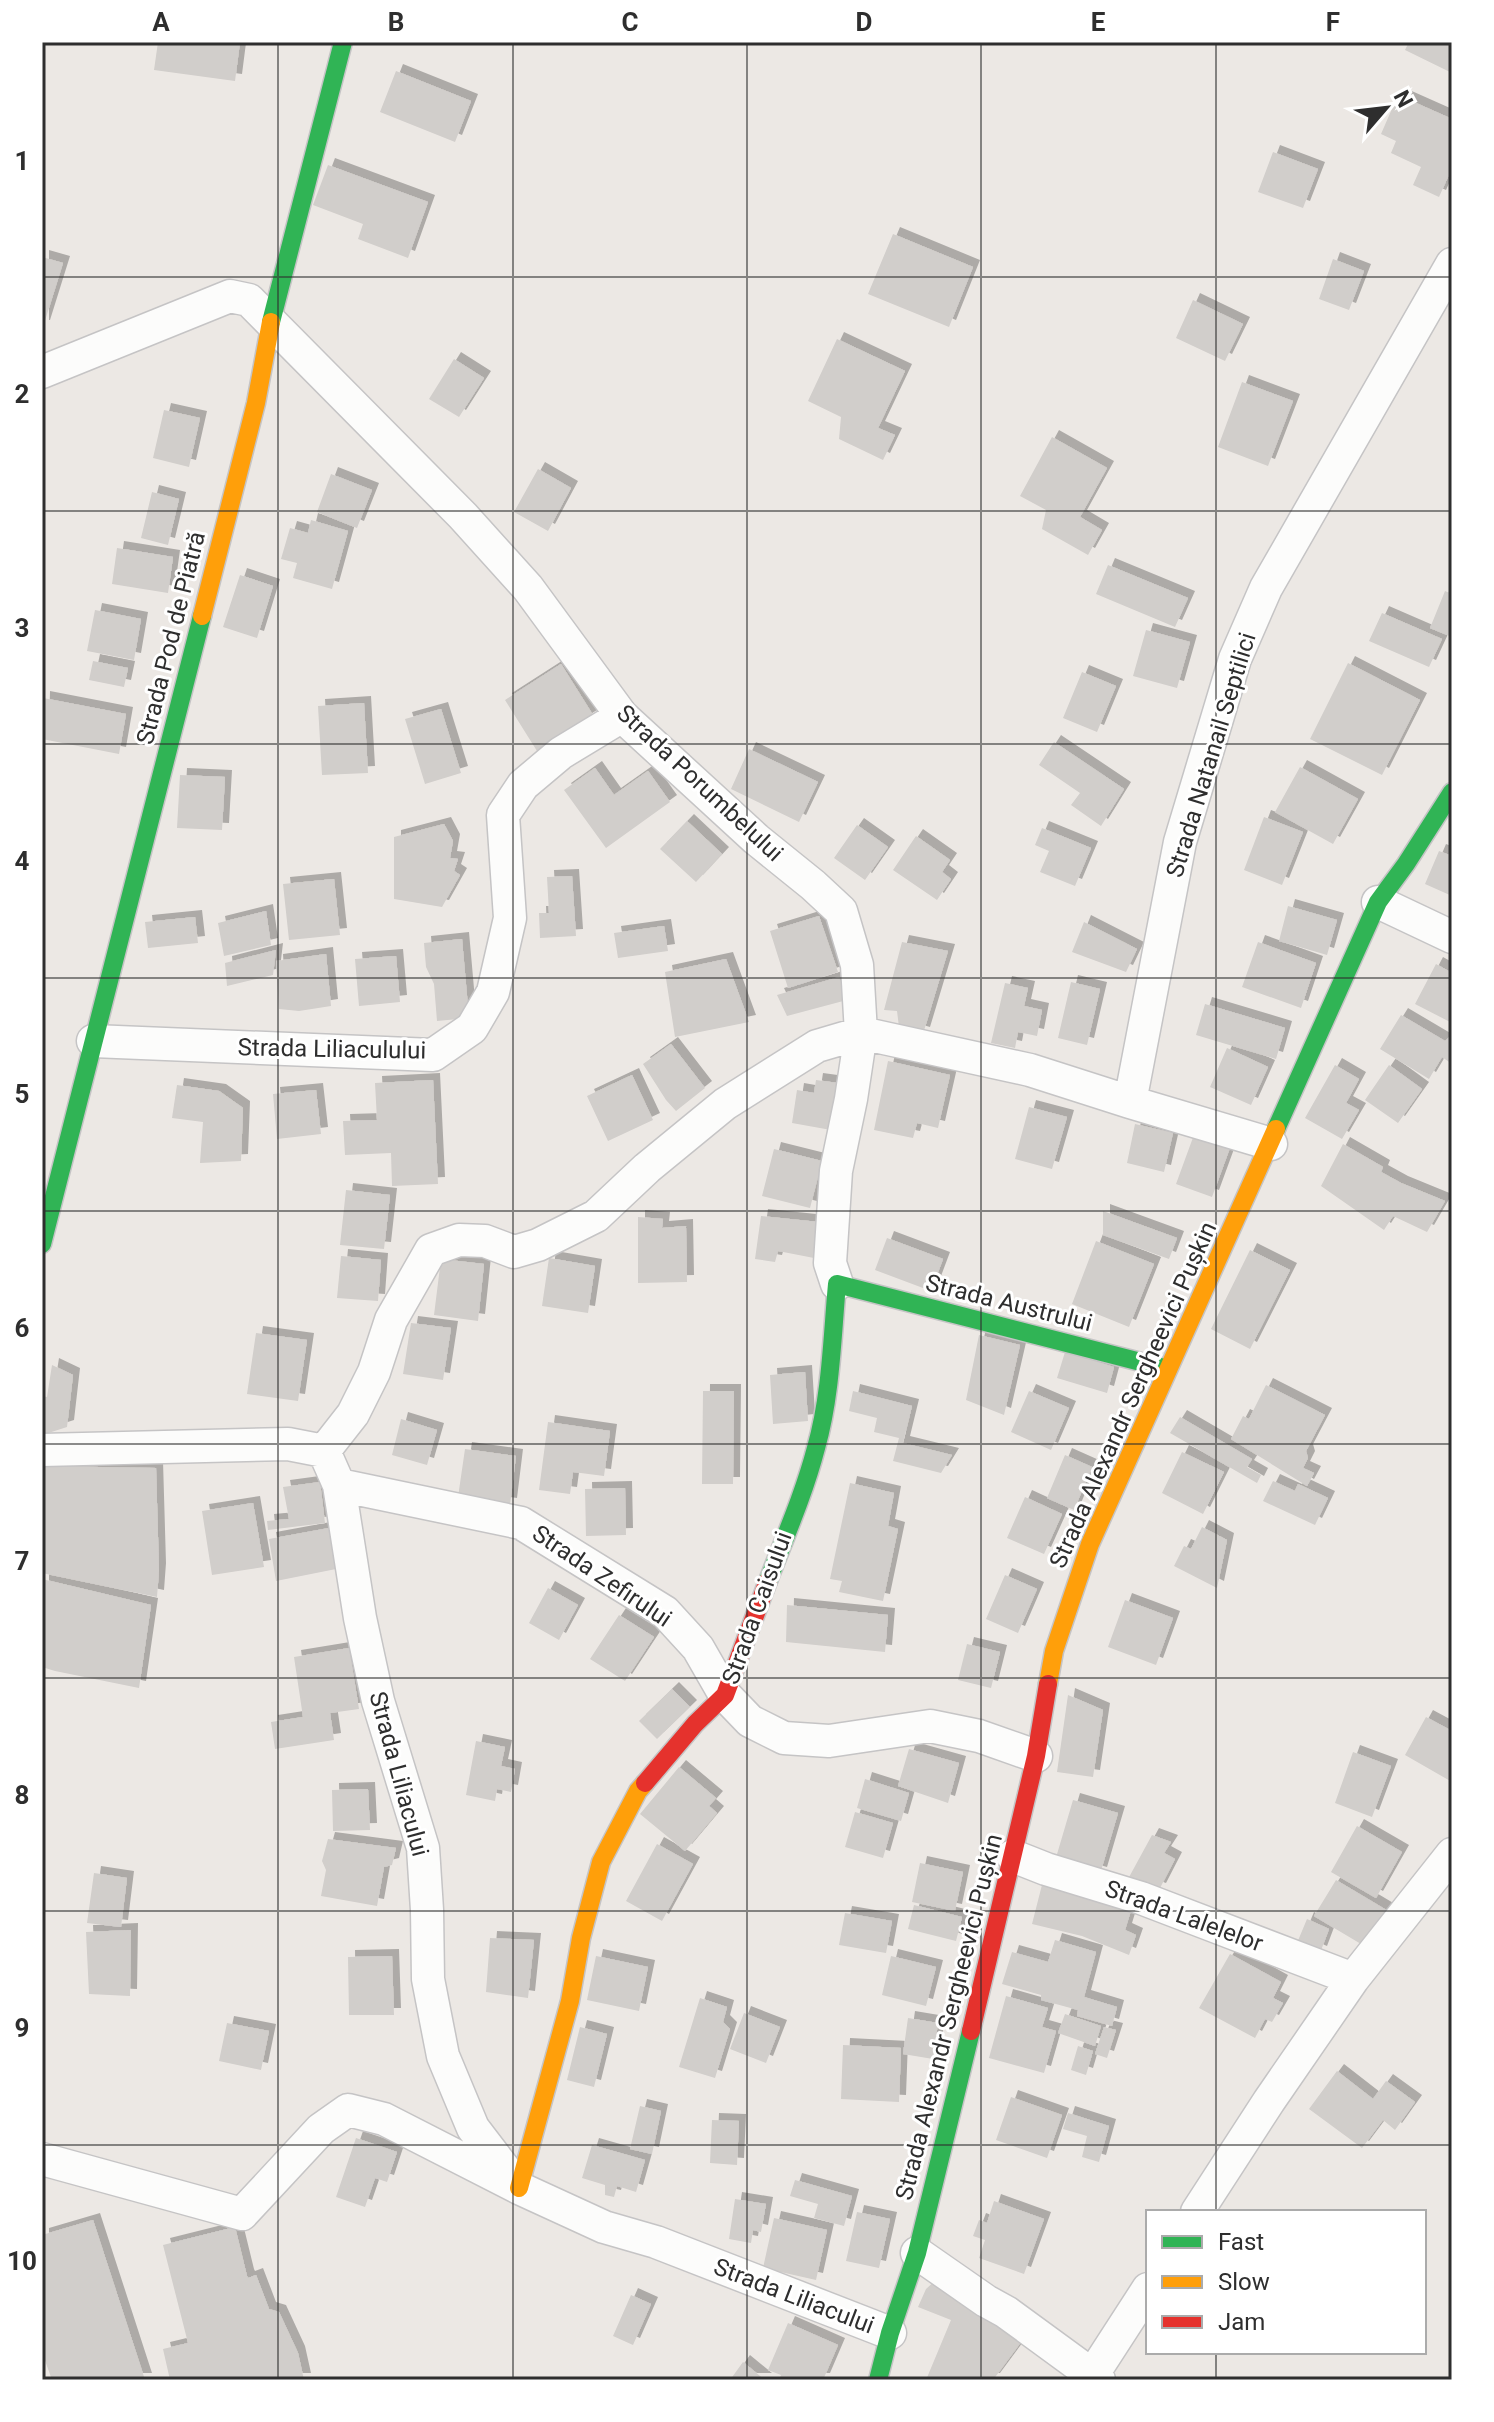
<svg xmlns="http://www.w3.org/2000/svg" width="1494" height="2422" viewBox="0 0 1494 2422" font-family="Roboto,sans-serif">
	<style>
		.building { fill: #d1cecb; filter: url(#shadow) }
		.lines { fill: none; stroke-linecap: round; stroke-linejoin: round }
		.street-casing { stroke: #c5c4c5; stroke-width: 35 }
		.fast-casing { stroke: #c5c4c5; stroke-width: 21 }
		.slow-casing { stroke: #c5c4c5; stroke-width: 21 }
		.jam-casing { stroke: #c5c4c5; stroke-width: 21 }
		.street { stroke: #fcfcfb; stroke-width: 32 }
		.fast { stroke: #30b455; stroke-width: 18 }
		.slow { stroke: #ff9f0a; stroke-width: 18 }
		.jam { stroke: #e5322d; stroke-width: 18 }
		.grid { fill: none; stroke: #2e2e2e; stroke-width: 2; stroke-opacity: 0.55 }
		.labels { text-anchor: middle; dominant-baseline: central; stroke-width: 6; stroke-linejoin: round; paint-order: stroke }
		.street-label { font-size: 24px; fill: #2e2e2e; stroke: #fff }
		.neatline { fill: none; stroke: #2e2e2e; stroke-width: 3 }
		.grid-label { font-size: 26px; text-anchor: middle; font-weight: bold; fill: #2e2e2e }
	</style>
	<defs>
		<filter id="shadow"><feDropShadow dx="7" dy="-7" stdDeviation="0" flood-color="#0004"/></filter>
	</defs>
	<rect width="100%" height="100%" fill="#ece8e4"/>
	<!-- building -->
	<path class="building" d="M 158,42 L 240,42 L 235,81 L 154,70 Z
		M 1409,42 L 1452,42 L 1452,73 L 1405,50 Z
		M 396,71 L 471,101 L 455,142 L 380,112 Z
		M 1398,95 L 1452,119 L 1452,168 L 1439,197 L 1413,185 L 1421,167 L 1391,153 L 1396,141 L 1381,134 Z
		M 1273,152 L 1318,169 L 1303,208 L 1258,192 Z
		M 328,165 L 428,202 L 408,258 L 358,239 L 363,224 L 313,205 Z
		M 893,234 L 973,267 L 949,327 L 868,294 Z
		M 42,257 L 63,263 L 43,327 L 42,327 Z
		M 1333,259 L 1364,271 L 1349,310 L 1319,299 Z
		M 1193,300 L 1243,324 L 1225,361 L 1176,338 Z
		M 837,339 L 905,371 L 878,428 L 895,435 L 883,460 L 839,439 L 841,417 L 808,401 Z
		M 454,359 L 484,378 L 459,417 L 429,399 Z
		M 1242,382 L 1293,401 L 1268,466 L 1218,447 Z
		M 164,410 L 200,418 L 189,467 L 153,458 Z
		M 1052,437 L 1107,468 L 1080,517 L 1102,530 L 1088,555 L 1042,529 L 1046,510 L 1020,496 Z
		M 538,469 L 571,488 L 548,531 L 514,512 Z
		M 331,474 L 372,490 L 357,528 L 317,512 Z
		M 152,492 L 179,499 L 168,545 L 141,538 Z
		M 311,520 L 348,531 L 332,589 L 293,578 L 297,563 L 281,559 L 290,528 L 308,533 Z
		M 117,548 L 173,557 L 168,593 L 112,584 Z
		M 1108,565 L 1188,598 L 1175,627 L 1096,594 Z
		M 240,575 L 273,586 L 257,638 L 223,627 Z
		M 1445,591 L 1452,594 L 1452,637 L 1430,628 Z
		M 95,610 L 141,619 L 134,660 L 87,651 Z
		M 1382,613 L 1442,639 L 1429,667 L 1369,641 Z
		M 1146,630 L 1190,642 L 1177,688 L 1133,676 Z
		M 93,661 L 128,668 L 124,687 L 89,680 Z
		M 1348,663 L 1420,700 L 1382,775 L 1310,739 Z
		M 561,664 L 593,715 L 537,751 L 505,700 Z
		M 1082,672 L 1116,686 L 1097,732 L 1063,718 Z
		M 43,698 L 126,714 L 119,754 L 42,739 Z
		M 364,703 L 368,773 L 322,775 L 318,706 Z
		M 441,709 L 461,773 L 425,784 L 405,719 Z
		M 1054,742 L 1124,789 L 1101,826 L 1071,805 L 1080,793 L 1039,765 Z
		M 749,749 L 818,782 L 799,822 L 731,789 Z
		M 1300,767 L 1358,799 L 1333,844 L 1275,812 Z
		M 595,768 L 614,795 L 648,771 L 670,802 L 606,848 L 564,790 Z
		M 180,775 L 225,777 L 222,830 L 177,828 Z
		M 1264,817 L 1303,832 L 1282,885 L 1244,870 Z
		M 687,821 L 722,854 L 696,882 L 660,849 Z
		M 444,824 L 453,841 L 450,858 L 458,859 L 454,871 L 460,875 L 442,907 L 394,899 L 394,837 Z
		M 857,825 L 888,847 L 865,880 L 834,858 Z
		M 1042,828 L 1091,848 L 1075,886 L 1040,872 L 1049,851 L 1035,845 Z
		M 916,836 L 950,860 L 942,872 L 951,879 L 937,900 L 893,870 Z
		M 1439,851 L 1452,856 L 1452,896 L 1425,884 Z
		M 572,876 L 576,936 L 540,938 L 539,913 L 549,913 L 547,877 Z
		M 334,879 L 340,935 L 289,940 L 283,884 Z
		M 1288,906 L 1337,920 L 1327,955 L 1279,941 Z
		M 266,911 L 271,945 L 224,956 L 218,923 Z
		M 819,916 L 838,972 L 788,988 L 770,931 Z
		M 195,917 L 198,943 L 148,948 L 145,922 Z
		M 1084,922 L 1137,949 L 1126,972 L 1072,952 Z
		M 664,926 L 668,951 L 618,958 L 614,933 Z
		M 462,939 L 469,1018 L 437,1021 L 434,984 L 426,967 L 424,943 Z
		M 902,942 L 948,951 L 923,1034 L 899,1027 L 897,1011 L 884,1010 Z
		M 1258,942 L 1316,963 L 1301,1008 L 1242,987 Z
		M 276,950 L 273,975 L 227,986 L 225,963 Z
		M 326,954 L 331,1006 L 299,1011 L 279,1009 L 276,961 Z
		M 396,956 L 400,1002 L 359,1006 L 355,959 Z
		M 726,959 L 749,1022 L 675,1037 L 665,972 Z
		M 1436,964 L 1452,973 L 1452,1023 L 1415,1004 Z
		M 839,977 L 847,1000 L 787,1016 L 777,995 Z
		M 1071,982 L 1100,989 L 1087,1045 L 1058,1038 Z
		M 1005,983 L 1028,988 L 1024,1006 L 1042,1010 L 1037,1036 L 1018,1032 L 1015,1048 L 991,1043 Z
		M 1205,1004 L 1285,1028 L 1276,1059 L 1196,1035 Z
		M 1401,1015 L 1445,1041 L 1452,1035 L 1452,1064 L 1442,1057 L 1429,1079 L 1380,1049 Z
		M 671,1044 L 705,1088 L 676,1111 L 666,1100 L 643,1064 Z
		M 1227,1048 L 1268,1067 L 1251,1105 L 1210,1087 Z
		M 888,1061 L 950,1075 L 938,1128 L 917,1123 L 913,1138 L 874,1130 Z
		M 1335,1065 L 1359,1079 L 1346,1103 L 1359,1110 L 1342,1139 L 1305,1118 Z
		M 1389,1065 L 1422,1089 L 1398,1123 L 1365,1100 Z
		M 632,1075 L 653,1120 L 608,1141 L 587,1096 Z
		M 433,1080 L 438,1184 L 392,1186 L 391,1153 L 345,1155 L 343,1121 L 377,1120 L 375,1083 Z
		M 816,1080 L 838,1083 L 831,1130 L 792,1123 L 797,1090 L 814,1093 Z
		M 177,1085 L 219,1091 L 243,1108 L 241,1161 L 200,1163 L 203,1122 L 172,1118 Z
		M 316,1090 L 321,1134 L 277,1139 L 273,1094 Z
		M 1029,1107 L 1067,1117 L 1052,1169 L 1015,1159 Z
		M 1135,1124 L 1173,1133 L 1164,1172 L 1127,1163 Z
		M 1195,1132 L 1231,1145 L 1212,1197 L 1176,1184 Z
		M 1343,1144 L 1383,1167 L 1381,1172 L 1401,1183 L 1445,1201 L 1427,1232 L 1393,1216 L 1384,1230 L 1321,1186 Z
		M 774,1149 L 822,1161 L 810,1208 L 762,1196 Z
		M 346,1190 L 390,1195 L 384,1249 L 340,1245 Z
		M 1103,1211 L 1177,1238 L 1169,1259 L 1103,1235 Z
		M 761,1216 L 819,1222 L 814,1258 L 778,1251 L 775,1262 L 755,1259 Z
		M 638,1217 L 663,1219 L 662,1228 L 686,1226 L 687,1282 L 638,1283 Z
		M 887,1238 L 943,1259 L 931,1291 L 875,1270 Z
		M 1096,1241 L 1154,1264 L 1129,1327 L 1072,1304 Z
		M 1250,1250 L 1290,1270 L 1250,1349 L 1211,1329 Z
		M 341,1256 L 381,1260 L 378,1301 L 337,1298 Z
		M 549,1258 L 595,1266 L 588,1313 L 542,1306 Z
		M 441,1259 L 484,1264 L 478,1321 L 434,1315 Z
		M 411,1323 L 451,1328 L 443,1380 L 403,1374 Z
		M 256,1333 L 307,1340 L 298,1401 L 247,1394 Z
		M 979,1335 L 1020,1345 L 1004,1415 L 966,1400 Z
		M 1065,1352 L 1114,1367 L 1107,1393 L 1057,1378 Z
		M 52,1365 L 73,1375 L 67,1427 L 42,1435 L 42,1396 L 47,1397 Z
		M 805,1372 L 808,1421 L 773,1424 L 770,1375 Z
		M 1266,1385 L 1325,1415 L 1306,1451 L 1308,1458 L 1303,1468 L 1314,1473 L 1307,1486 L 1231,1439 L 1243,1416 L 1249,1419 Z
		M 703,1391 L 734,1391 L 733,1484 L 702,1484 Z
		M 853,1391 L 912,1406 L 903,1443 L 952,1455 L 941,1473 L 893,1461 L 899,1438 L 874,1432 L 877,1418 L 849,1411 Z
		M 1029,1391 L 1069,1408 L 1051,1450 L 1011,1432 Z
		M 1180,1417 L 1252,1459 L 1247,1467 L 1261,1475 L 1257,1483 L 1170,1433 Z
		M 401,1419 L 437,1430 L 427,1465 L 392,1455 Z
		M 548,1422 L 610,1431 L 604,1476 L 573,1472 L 570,1494 L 539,1490 Z
		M 465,1449 L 516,1456 L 510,1505 L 458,1497 Z
		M 1182,1452 L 1224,1472 L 1203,1514 L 1162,1493 Z
		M 1065,1455 L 1092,1467 L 1074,1510 L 1047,1498 Z
		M 42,1466 L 156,1468 L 159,1570 L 157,1597 L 42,1573 Z
		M 1273,1481 L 1295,1491 L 1298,1484 L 1328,1498 L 1315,1525 L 1263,1501 Z
		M 320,1482 L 325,1523 L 268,1530 L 267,1521 L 289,1519 L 283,1487 Z
		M 850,1483 L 894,1493 L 888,1526 L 898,1529 L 883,1601 L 839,1592 L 842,1581 L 830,1579 Z
		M 625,1488 L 626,1535 L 586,1536 L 585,1489 Z
		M 1025,1497 L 1062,1514 L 1044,1554 L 1007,1538 Z
		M 253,1503 L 264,1567 L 212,1575 L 202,1511 Z
		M 1202,1527 L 1227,1540 L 1217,1588 L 1174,1566 L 1184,1546 L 1191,1549 Z
		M 329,1528 L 336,1569 L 276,1581 L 269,1539 Z
		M 1005,1575 L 1037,1589 L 1018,1633 L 986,1619 Z
		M 42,1579 L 151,1605 L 139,1688 L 55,1671 L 42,1667 Z
		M 548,1588 L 578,1605 L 559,1640 L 529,1623 Z
		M 1125,1600 L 1173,1618 L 1156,1665 L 1108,1647 Z
		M 787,1605 L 888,1615 L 885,1652 L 786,1642 Z
		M 619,1615 L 654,1637 L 625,1681 L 590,1659 Z
		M 967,1644 L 1000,1652 L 991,1688 L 958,1680 Z
		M 349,1648 L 359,1709 L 330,1713 L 334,1740 L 275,1749 L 271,1722 L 303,1717 L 294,1657 Z
		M 672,1689 L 690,1707 L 657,1739 L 639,1721 Z
		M 1068,1695 L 1103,1710 L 1093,1777 L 1057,1772 Z
		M 1426,1717 L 1452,1731 L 1452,1782 L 1405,1755 Z
		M 476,1741 L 505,1747 L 501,1766 L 515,1769 L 511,1792 L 497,1789 L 495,1801 L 466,1795 Z
		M 909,1749 L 959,1763 L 948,1803 L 898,1786 Z
		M 1353,1752 L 1391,1766 L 1372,1817 L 1335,1803 Z
		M 679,1767 L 716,1798 L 709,1806 L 717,1813 L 685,1851 L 640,1814 Z
		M 865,1779 L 909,1793 L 901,1821 L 857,1808 Z
		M 368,1789 L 370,1830 L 333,1831 L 332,1790 Z
		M 1073,1800 L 1118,1813 L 1100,1874 L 1055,1861 Z
		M 855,1812 L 893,1823 L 883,1858 L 845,1847 Z
		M 1357,1826 L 1402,1852 L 1376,1898 L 1331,1872 Z
		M 1152,1835 L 1171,1842 L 1164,1853 L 1175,1859 L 1159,1890 L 1128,1879 Z
		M 328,1839 L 396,1848 L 392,1865 L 384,1867 L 377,1906 L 321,1896 L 326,1870 L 322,1861 Z
		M 657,1844 L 693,1864 L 662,1921 L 626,1901 Z
		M 920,1863 L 963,1872 L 955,1911 L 912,1902 Z
		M 94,1873 L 127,1878 L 121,1927 L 87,1923 Z
		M 1044,1877 L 1133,1904 L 1125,1930 L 1136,1935 L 1129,1955 L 1082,1936 L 1032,1924 Z
		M 1336,1880 L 1388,1911 L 1366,1947 L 1314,1916 Z
		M 914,1905 L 962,1917 L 956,1941 L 908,1929 Z
		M 845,1913 L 892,1921 L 886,1953 L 839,1945 Z
		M 1307,1919 L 1329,1929 L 1320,1953 L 1297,1943 Z
		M 131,1930 L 130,1996 L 89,1994 L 86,1932 Z
		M 490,1938 L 534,1940 L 528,1998 L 486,1992 Z
		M 1055,1940 L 1096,1952 L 1084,1997 L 1117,2007 L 1112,2026 L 1077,2016 L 1078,2010 L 1041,2000 L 1041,1995 L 1002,1984 L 1012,1952 L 1048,1962 Z
		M 1230,1954 L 1281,1982 L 1273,1998 L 1283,2003 L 1272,2022 L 1265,2019 L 1255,2038 L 1199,2008 Z
		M 392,1956 L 394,2015 L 349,2015 L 348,1957 Z
		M 596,1956 L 648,1967 L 639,2011 L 587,2000 Z
		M 891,1956 L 936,1967 L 926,2006 L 882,1995 Z
		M 1006,1996 L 1048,2008 L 1042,2027 L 1056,2031 L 1044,2073 L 989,2058 Z
		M 700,1998 L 727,2007 L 723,2022 L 730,2029 L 715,2078 L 679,2067 Z
		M 744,2013 L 780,2027 L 766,2063 L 730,2049 Z
		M 1065,2014 L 1101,2026 L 1095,2046 L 1058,2033 Z
		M 908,2018 L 938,2023 L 933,2059 L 903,2054 Z
		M 227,2023 L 269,2031 L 261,2070 L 219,2061 Z
		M 580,2027 L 607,2034 L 594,2087 L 567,2080 Z
		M 1104,2027 L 1116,2030 L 1107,2058 L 1095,2054 Z
		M 843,2045 L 901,2048 L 899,2102 L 841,2099 Z
		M 1078,2046 L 1093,2051 L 1086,2075 L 1071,2070 Z
		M 1337,2071 L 1373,2099 L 1386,2081 L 1415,2102 L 1395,2130 L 1383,2120 L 1362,2148 L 1309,2109 Z
		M 1011,2097 L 1062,2115 L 1047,2158 L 996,2140 Z
		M 640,2106 L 661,2111 L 652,2154 L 630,2149 Z
		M 1068,2113 L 1109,2126 L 1099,2162 L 1082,2157 L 1087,2136 L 1063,2129 Z
		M 712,2120 L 739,2121 L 737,2165 L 710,2163 Z
		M 356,2138 L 397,2152 L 387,2182 L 375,2178 L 365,2207 L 336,2197 Z
		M 592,2145 L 645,2160 L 636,2192 L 617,2186 L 614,2197 L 605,2195 L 605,2185 L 582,2178 Z
		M 795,2180 L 852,2196 L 844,2226 L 814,2218 L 818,2204 L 790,2196 Z
		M 735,2199 L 766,2204 L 761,2232 L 753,2230 L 751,2243 L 729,2239 Z
		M 994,2201 L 1044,2219 L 1024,2274 L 979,2258 L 985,2240 L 973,2236 L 979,2220 L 987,2223 Z
		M 857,2212 L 890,2219 L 879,2268 L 846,2261 Z
		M 774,2218 L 827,2230 L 816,2280 L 763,2268 Z
		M 93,2220 L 145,2380 L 52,2380 L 42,2352 L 42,2235 Z
		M 235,2227 L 247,2276 L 248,2278 L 256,2275 L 269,2309 L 279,2312 L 298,2353 L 304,2380 L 170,2380 L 163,2349 L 188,2343 L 163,2245 Z
		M 937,2279 L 1024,2338 L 993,2380 L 926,2380 L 951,2320 L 918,2307 L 926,2289 Z
		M 631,2295 L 651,2304 L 633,2345 L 613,2336 Z
		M 788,2323 L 838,2345 L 823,2380 L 779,2380 L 781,2375 L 768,2370 Z
		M 743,2362 L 765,2380 L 730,2380 Z"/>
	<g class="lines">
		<defs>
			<path id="street" d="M 42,372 L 230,296 L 249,300 L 463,516 L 528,588 L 622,716 L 756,839 L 813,885 L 841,911 L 857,965 L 861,1033 L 851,1099 L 836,1171 L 830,1263 L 837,1284
				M 1378,902 L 1452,937
				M 93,1041 L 433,1055 L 472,1028 L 493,992 L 510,918 L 503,815 L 523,785 L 561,753 L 622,716
				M 1130,1102 L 1180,842 L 1235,659 L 1266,588 L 1452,264
				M 42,1450 L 288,1444 L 324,1451 L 339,1485 L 521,1523 L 665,1612 L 698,1648 L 725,1695 L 750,1721 L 784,1738 L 829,1741 L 930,1726 L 979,1736 L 1036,1756
				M 324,1451 L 353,1414 L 374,1372 L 391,1320 L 431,1250 L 459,1240 L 485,1241 L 514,1252 L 538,1245 L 596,1216 L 647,1168 L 725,1104 L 817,1046 L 861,1033 L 1030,1070 L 1130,1102 L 1271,1144
				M 339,1485 L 360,1618 L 378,1701 L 423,1848 L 427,1910 L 428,1979 L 443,2056 L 473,2128 L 512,2179
				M 1013,1856 L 1046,1869 L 1141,1898 L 1353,1979
				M 42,2159 L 242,2214 L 321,2129 L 348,2110 L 384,2119 L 519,2188 L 604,2227 L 656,2242 L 890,2333
				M 1197,2212 L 1269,2101 L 1353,1979 L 1452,1854
				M 917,2253 L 986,2301 L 1006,2312 L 1099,2380
				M 1093,2374 L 1148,2289"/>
			<path id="fast" d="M 271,322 L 343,42
				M 1276,1129 L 1378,902 L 1406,864 L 1452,792
				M 42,1244 L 202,616
				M 768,1581 C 785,1537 804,1494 816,1448 C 831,1395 832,1339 837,1284 L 1168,1369
				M 878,2380 L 890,2333 L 917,2253 L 971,2031"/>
			<path id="slow" d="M 202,616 L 256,403 L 271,322
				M 1048,1684 L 1054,1651 L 1090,1544 L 1276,1129
				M 519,2188 L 570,2001 L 581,1938 L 601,1862 L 638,1791 L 645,1783"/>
			<path id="jam" d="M 645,1783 L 695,1724 L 725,1695 L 768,1581
				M 971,2031 L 1036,1756 L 1048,1684"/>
		</defs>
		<!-- street casing -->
		<use href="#street" class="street-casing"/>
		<!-- fast casing -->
		<use href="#fast" class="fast-casing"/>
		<!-- slow casing -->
		<use href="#slow" class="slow-casing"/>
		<!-- jam casing -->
		<use href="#jam" class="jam-casing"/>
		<!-- street -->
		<use href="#street" class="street"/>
		<!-- fast -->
		<use href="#fast" class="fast"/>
		<!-- slow -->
		<use href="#slow" class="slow"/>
		<!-- jam -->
		<use href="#jam" class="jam"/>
	</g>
	<!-- grid -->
	<path class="grid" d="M 278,42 L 278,2380M 513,42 L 513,2380M 747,42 L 747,2380M 981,42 L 981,2380M 1216,42 L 1216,2212M 42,277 L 1452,277M 42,511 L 1452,511M 42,744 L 1452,744M 42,978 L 1452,978M 42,1211 L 1452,1211M 42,1444 L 1452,1444M 42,1678 L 1452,1678M 42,1911 L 1452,1911M 42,2145 L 1452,2145M 1216,2352 L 1216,2380"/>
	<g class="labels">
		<!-- street labels -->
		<g class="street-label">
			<text transform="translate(171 638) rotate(-76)">Strada Pod de Piatră</text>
			<text transform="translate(1211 755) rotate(-73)">Strada Natanail Septilici</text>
			<text transform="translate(700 783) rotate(43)">Strada Porumbelului</text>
			<text transform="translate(332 1049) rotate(1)">Strada Liliaculului</text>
			<text transform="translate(1009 1303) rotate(14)">Strada Austrului</text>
			<text transform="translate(1133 1395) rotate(-66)">Strada Alexandr Sergheevici Pușkin</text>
			<text transform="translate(602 1576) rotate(34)">Strada Zefirului</text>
			<text transform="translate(757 1608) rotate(-70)">Strada Caisului</text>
			<text transform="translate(399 1774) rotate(75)">Strada Liliacului</text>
			<text transform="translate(1184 1916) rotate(20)">Strada Lalelelor</text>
			<text transform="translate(949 2017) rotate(-76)">Strada Alexandr Sergheevici Pușkin</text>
			<text transform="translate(794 2296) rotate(21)">Strada Liliacului</text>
		</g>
	</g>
	<!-- border -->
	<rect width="1494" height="2422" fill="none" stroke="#ffffff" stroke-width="88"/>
	<!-- legend -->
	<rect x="1146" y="2210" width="280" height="144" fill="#ffffff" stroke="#ababab" stroke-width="2"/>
	<rect x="1162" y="2236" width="40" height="12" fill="#30b455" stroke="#ababab" stroke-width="2"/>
	<text x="1218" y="2250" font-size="24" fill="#2e2e2e">Fast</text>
	<rect x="1162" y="2276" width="40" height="12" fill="#ff9f0a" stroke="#ababab" stroke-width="2"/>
	<text x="1218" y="2290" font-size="24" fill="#2e2e2e">Slow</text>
	<rect x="1162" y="2316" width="40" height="12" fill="#e5322d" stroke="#ababab" stroke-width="2"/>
	<text x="1218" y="2330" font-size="24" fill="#2e2e2e">Jam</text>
	<!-- north arrow -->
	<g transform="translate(1386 108) rotate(62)" stroke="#ffffff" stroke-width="6" paint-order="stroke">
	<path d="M0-6L14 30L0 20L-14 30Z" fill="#2e2e2e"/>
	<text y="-12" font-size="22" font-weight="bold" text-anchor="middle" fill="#2e2e2e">N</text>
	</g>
	<rect x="44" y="44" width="1406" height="2334" class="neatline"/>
	<g class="grid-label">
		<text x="161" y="31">A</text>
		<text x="396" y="31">B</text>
		<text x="630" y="31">C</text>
		<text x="864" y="31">D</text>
		<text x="1098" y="31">E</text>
		<text x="1333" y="31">F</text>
		<text x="22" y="170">1</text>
		<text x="22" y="403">2</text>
		<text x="22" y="637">3</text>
		<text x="22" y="870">4</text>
		<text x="22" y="1103">5</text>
		<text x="22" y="1337">6</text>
		<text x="22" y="1570">7</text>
		<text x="22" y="1804">8</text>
		<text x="22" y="2037">9</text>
		<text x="22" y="2270">10</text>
	</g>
</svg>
